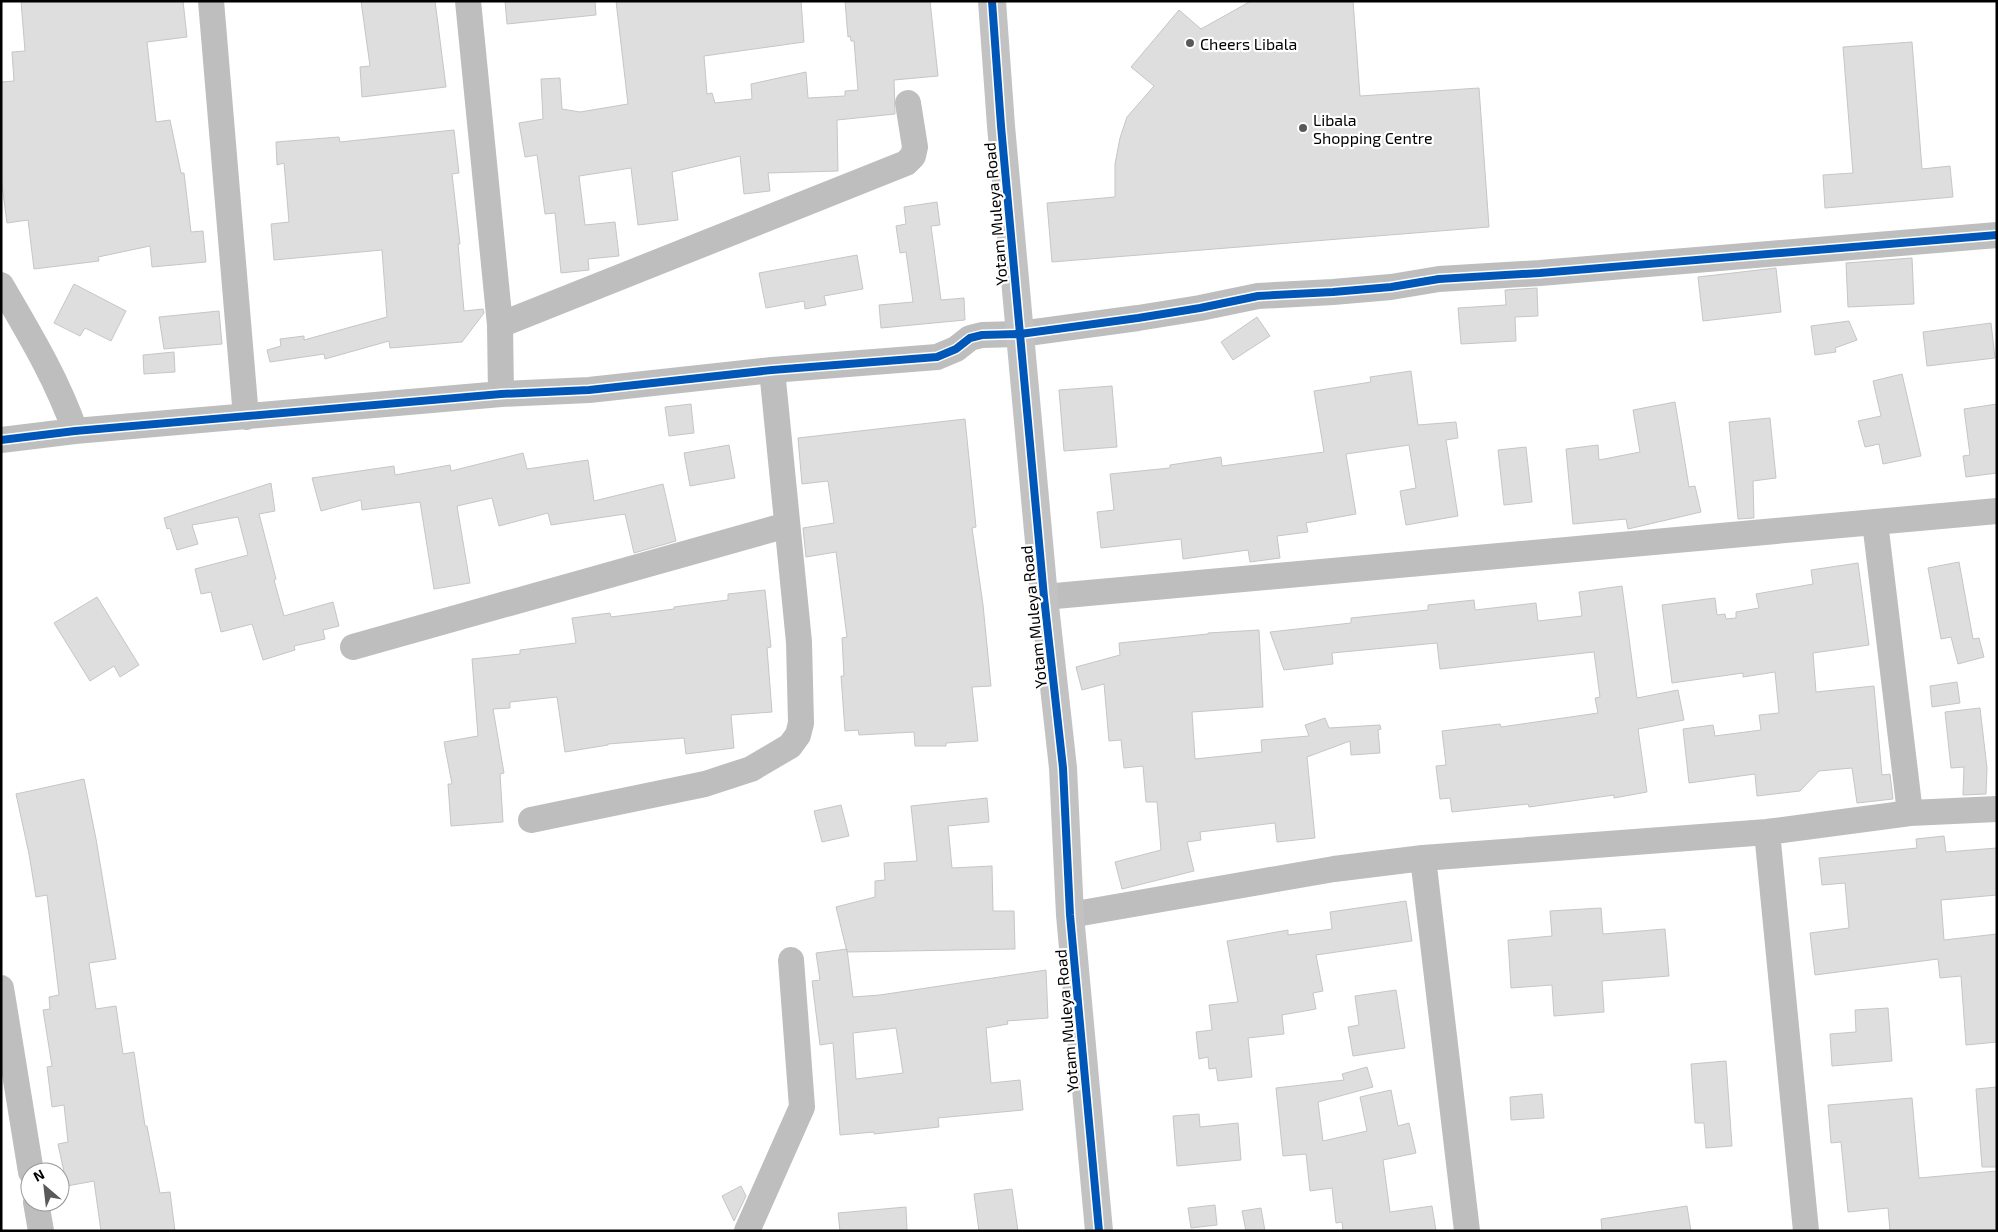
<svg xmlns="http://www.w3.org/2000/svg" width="1998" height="1232" viewBox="0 0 1998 1232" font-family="'Exo 2',sans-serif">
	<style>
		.building { fill: #dedede; stroke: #c6c6c6; fill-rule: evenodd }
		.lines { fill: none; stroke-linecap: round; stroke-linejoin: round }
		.street { stroke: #bebebe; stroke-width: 26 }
		.secondary { stroke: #c2c2c2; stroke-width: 28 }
		.cycleway-casing { stroke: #fff; stroke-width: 11 }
		.cycleway { stroke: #0057b8; stroke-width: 8 }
		.poi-dot { fill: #595959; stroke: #fff; stroke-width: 2 }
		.labels { text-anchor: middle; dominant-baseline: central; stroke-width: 4.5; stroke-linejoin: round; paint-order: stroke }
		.poi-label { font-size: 16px; fill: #000; stroke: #fff; text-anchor: start }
		.street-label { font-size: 16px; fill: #000; stroke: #fff }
	</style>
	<rect width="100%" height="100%" fill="#fff"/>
	<!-- building -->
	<path class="building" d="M 21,1 L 183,1 L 187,37 L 147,42 L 156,122 L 170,120 L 181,173 L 184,173 L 191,232 L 203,231 L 206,262 L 152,267 L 150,246 L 98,257 L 99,261 L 34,269 L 28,220 L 7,223 L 1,177 L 1,82 L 14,81 L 12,52 L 25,51 Z
		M 361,1 L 435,1 L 446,87 L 362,97 L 360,67 L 370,66 Z
		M 505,1 L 595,1 L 596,15 L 507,24 Z
		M 616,1 L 801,1 L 804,42 L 704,56 L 707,94 L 712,93 L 715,103 L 752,99 L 751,84 L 806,72 L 808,98 L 845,96 L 845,91 L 858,90 L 854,41 L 851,41 L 850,36 L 848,37 L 845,1 L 930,1 L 938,76 L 894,80 L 895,114 L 837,120 L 838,171 L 768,173 L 770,191 L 744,194 L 740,156 L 672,172 L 678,220 L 638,225 L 631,168 L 579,176 L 585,225 L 615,222 L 619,256 L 588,259 L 589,270 L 561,273 L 555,213 L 545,214 L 537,155 L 525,157 L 519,123 L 543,119 L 541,79 L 560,78 L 562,109 L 580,112 L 628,104 Z
		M 1251,1 L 1353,1 L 1360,96 L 1479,88 L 1489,227 L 1052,262 L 1047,203 L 1115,197 L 1115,164 L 1120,138 L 1127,117 L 1154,86 L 1131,67 L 1179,10 L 1201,29 Z
		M 1912,42 L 1922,169 L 1950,166 L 1953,197 L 1825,208 L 1823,175 L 1853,173 L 1843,47 Z
		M 454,130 L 459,173 L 452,174 L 460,244 L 458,244 L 464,311 L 483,309 L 484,313 L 462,342 L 390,348 L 389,341 L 325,359 L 324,354 L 270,362 L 267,350 L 281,346 L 280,339 L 304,336 L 304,340 L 387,317 L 382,250 L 274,260 L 271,224 L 289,222 L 284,163 L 277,165 L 276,142 L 339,137 L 340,142 Z
		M 937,202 L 940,225 L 931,226 L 941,300 L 964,298 L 965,320 L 881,328 L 879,305 L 913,302 L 906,252 L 900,253 L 896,226 L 906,224 L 904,207 Z
		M 857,255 L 863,289 L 824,296 L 826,305 L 805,309 L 804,301 L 766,308 L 759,273 Z
		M 1912,258 L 1914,304 L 1848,307 L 1846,263 Z
		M 1776,268 L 1781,312 L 1703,321 L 1698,277 Z
		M 74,284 L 126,311 L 111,341 L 85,328 L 80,336 L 54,323 Z
		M 1537,288 L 1538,316 L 1515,317 L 1516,341 L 1461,344 L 1458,308 L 1506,305 L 1505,290 Z
		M 219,311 L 222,344 L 164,349 L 159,317 Z
		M 1257,317 L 1270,336 L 1233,360 L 1221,342 Z
		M 1849,321 L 1857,340 L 1835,348 L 1836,352 L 1815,355 L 1811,326 Z
		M 1991,323 L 1995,358 L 1927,366 L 1923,332 Z
		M 174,352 L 175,372 L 144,374 L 143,355 Z
		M 1411,371 L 1418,425 L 1456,422 L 1458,438 L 1446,440 L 1458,516 L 1406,525 L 1400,491 L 1416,488 L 1409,445 L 1346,454 L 1356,514 L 1306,523 L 1308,532 L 1277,536 L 1280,558 L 1250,562 L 1248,550 L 1183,559 L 1181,539 L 1101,548 L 1097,512 L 1114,510 L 1110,474 L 1170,468 L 1170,465 L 1221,457 L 1222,466 L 1324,452 L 1314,391 L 1371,382 L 1370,377 Z
		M 1902,374 L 1921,456 L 1883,464 L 1879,444 L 1865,447 L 1858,421 L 1881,416 L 1873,381 Z
		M 1112,386 L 1117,447 L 1064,451 L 1059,390 Z
		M 1675,402 L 1689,487 L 1695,486 L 1701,512 L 1628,529 L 1626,519 L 1573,524 L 1566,449 L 1598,445 L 1599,460 L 1640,452 L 1633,410 Z
		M 691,404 L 694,433 L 669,436 L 665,407 Z
		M 1997,404 L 1997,473 L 1966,477 L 1963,456 L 1970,455 L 1964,409 Z
		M 1770,418 L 1776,478 L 1753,481 L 1754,518 L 1738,519 L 1729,422 Z
		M 965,419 L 976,527 L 972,528 L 983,605 L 991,686 L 972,687 L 978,741 L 946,743 L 946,746 L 915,746 L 914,732 L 859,735 L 858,730 L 845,731 L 841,676 L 844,676 L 842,638 L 847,637 L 836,552 L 806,557 L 803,528 L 834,523 L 828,481 L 802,484 L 798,438 Z
		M 729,445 L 735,478 L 690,486 L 684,453 Z
		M 1526,447 L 1532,502 L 1504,505 L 1498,450 Z
		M 523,453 L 527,469 L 588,460 L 594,501 L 663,484 L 676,541 L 634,553 L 625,514 L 551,525 L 548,513 L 499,526 L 492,498 L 457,506 L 470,583 L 434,589 L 420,502 L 362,510 L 361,500 L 321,511 L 312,478 L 394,466 L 395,475 L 450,465 L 451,471 Z
		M 271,483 L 275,511 L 259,514 L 276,579 L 274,580 L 284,616 L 333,602 L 339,626 L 323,630 L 325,639 L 294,646 L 295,650 L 263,660 L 252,624 L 221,632 L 211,592 L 201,594 L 195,569 L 248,555 L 238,517 L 192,525 L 198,544 L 177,550 L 170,528 L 167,529 L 164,518 Z
		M 1959,562 L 1973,639 L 1979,638 L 1984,657 L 1958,664 L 1951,637 L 1941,639 L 1928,568 Z
		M 1858,563 L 1869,645 L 1813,653 L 1816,692 L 1874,686 L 1882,775 L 1890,774 L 1893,799 L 1857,803 L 1852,768 L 1819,771 L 1800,791 L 1757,796 L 1755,774 L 1689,783 L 1683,729 L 1713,725 L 1715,736 L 1761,730 L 1759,715 L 1779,713 L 1775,672 L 1743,677 L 1743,673 L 1672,683 L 1662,605 L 1715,598 L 1717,615 L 1725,614 L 1726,619 L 1736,618 L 1736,612 L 1759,608 L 1756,594 L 1813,584 L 1811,570 Z
		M 1622,586 L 1637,698 L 1678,690 L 1684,720 L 1638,729 L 1647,792 L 1614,798 L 1614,795 L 1529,807 L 1528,804 L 1452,812 L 1450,798 L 1440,799 L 1436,766 L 1446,765 L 1442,731 L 1500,724 L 1501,727 L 1598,713 L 1595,698 L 1600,697 L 1594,652 L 1440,669 L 1437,643 L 1332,653 L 1333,664 L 1284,670 L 1270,632 L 1351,623 L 1351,618 L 1428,610 L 1428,605 L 1474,600 L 1475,610 L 1536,603 L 1538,621 L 1582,616 L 1579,592 Z
		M 765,590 L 771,647 L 767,648 L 772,712 L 731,715 L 734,748 L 686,754 L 684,738 L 608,744 L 608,745 L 565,752 L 557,697 L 510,702 L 510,708 L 493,709 L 504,773 L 500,774 L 503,822 L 451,826 L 448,784 L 452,784 L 444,742 L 478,736 L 472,659 L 520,654 L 520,650 L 576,643 L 572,618 L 610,613 L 611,617 L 674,609 L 674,607 L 728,600 L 728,594 Z
		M 97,597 L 139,665 L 120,677 L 114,666 L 90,681 L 54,623 Z
		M 1259,630 L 1263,707 L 1192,712 L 1195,759 L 1262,752 L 1261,740 L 1309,736 L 1305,725 L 1325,718 L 1329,728 L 1380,725 L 1381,729 L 1378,730 L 1380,753 L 1351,755 L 1350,741 L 1307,757 L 1315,838 L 1277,842 L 1275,823 L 1200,832 L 1201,840 L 1187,842 L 1194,871 L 1122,889 L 1115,862 L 1161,850 L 1157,802 L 1146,802 L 1143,766 L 1124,768 L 1121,740 L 1109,741 L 1104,684 L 1082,690 L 1076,667 L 1120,655 L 1119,643 L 1208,634 L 1208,633 Z
		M 1957,682 L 1960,703 L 1932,707 L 1930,686 Z
		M 1980,708 L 1987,768 L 1986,794 L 1963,795 L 1964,767 L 1951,768 L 1945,712 Z
		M 84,779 L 96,839 L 116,959 L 89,963 L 96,1009 L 116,1006 L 123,1054 L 134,1052 L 145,1126 L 147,1126 L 160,1193 L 170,1192 L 175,1231 L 101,1231 L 94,1181 L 67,1186 L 58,1144 L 68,1142 L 64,1105 L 52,1107 L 47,1067 L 52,1066 L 43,1010 L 50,1009 L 49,997 L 59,995 L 47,895 L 36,897 L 29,854 L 16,794 Z
		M 987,798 L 989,822 L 948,826 L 952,868 L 992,866 L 993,911 L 1014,911 L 1015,949 L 847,952 L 836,907 L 875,897 L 875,881 L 885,880 L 884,863 L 917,861 L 911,806 Z
		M 841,805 L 849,836 L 822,842 L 814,811 Z
		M 1944,836 L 1946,852 L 1997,848 L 1997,895 L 1941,900 L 1944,940 L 1997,934 L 1997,1042 L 1966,1045 L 1961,976 L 1940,978 L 1938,959 L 1815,975 L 1810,933 L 1849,928 L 1845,883 L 1822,885 L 1819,858 L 1917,848 L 1916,839 Z
		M 1406,901 L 1412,941 L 1316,955 L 1323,991 L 1313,993 L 1316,1009 L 1282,1015 L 1284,1034 L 1248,1038 L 1252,1077 L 1218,1081 L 1216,1068 L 1209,1069 L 1208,1057 L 1199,1059 L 1196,1032 L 1212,1030 L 1209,1005 L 1238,1002 L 1227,941 L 1288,930 L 1288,935 L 1332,929 L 1330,912 Z
		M 1601,908 L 1603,934 L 1665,929 L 1669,976 L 1602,981 L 1604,1012 L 1554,1016 L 1552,985 L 1511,988 L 1508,940 L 1552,936 L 1550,911 Z
		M 847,949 L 853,997 L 880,995 L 1046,970 L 1048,1018 L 1007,1021 L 1008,1024 L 986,1028 L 991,1083 L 1020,1080 L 1023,1110 L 938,1118 L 939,1127 L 874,1134 L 874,1132 L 840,1135 L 833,1043 L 820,1045 L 812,981 L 820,980 L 816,953 ZM 896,1028 L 903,1073 L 856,1079 L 853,1033 Z
		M 1396,990 L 1405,1048 L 1353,1056 L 1348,1027 L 1359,1025 L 1355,996 Z
		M 1888,1008 L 1892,1061 L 1832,1066 L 1830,1034 L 1856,1032 L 1855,1010 Z
		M 1726,1061 L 1732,1146 L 1706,1148 L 1704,1123 L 1695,1123 L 1691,1064 Z
		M 1367,1067 L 1373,1087 L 1318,1102 L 1323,1141 L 1367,1131 L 1360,1097 L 1391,1090 L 1398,1126 L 1409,1123 L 1416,1153 L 1383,1160 L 1390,1212 L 1432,1206 L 1436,1231 L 1343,1231 L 1342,1222 L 1336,1223 L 1332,1188 L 1310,1191 L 1306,1154 L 1283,1156 L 1276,1088 L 1344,1080 L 1342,1074 Z
		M 1997,1087 L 1997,1167 L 1982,1167 L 1976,1089 Z
		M 1542,1094 L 1544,1118 L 1511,1120 L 1510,1097 Z
		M 1912,1098 L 1919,1178 L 1997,1171 L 1997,1231 L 1890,1231 L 1888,1208 L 1848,1212 L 1841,1142 L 1831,1143 L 1828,1105 Z
		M 1199,1114 L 1200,1127 L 1238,1123 L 1241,1160 L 1177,1166 L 1173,1116 Z
		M 741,1186 L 746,1196 L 734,1221 L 722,1196 Z
		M 1012,1189 L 1018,1231 L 979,1231 L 974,1194 Z
		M 1215,1205 L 1217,1225 L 1191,1228 L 1188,1208 Z
		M 1687,1206 L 1691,1231 L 1602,1231 L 1601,1219 Z
		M 906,1207 L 907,1231 L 840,1231 L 838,1213 Z
		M 1261,1208 L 1265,1231 L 1246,1231 L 1242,1211 Z"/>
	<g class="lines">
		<!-- street -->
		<path class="street" d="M 211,1 L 246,417
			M 468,1 L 500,325 L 501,394
			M 1,285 C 29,333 57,379 75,431
			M 500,325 L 906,163 L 913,156 L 915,147 L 908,103
			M 1,440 L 75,431 L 501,394 L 589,390 L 772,370 L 937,357 L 956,349 L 970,338 L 982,335 L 1020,334 L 1138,318 L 1200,308 L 1258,296 L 1333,292 L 1391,287 L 1439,279 L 1540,273 L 1997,235
			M 1875,522 L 1910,813
			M 1044,597 L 1997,511
			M 353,647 L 787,525
			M 531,820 L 705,784 L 751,769 L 790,746 L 798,735 L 801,723 L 799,642 L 772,370
			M 1767,832 L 1806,1231
			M 1423,858 L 1467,1231
			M 1070,915 L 1334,869 L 1423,858 L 1767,832 L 1910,813 L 1997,809
			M 1,988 L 31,1172
			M 36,1202 L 41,1231
			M 747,1231 L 802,1107 L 791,960"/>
		<!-- secondary -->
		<path class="secondary" d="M 992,1 L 1001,126 L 1044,597 L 1063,768 L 1070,915 L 1099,1231"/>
		<defs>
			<path id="cycleway" d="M 992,1 L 1001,126 L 1044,597 L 1063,768 L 1070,915 L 1099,1231
				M 1,440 L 75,431 L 501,394 L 589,390 L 772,370 L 937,357 L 956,349 L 970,338 L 982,335 L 1020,334 L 1138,318 L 1200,308 L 1258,296 L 1333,292 L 1391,287 L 1439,279 L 1540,273 L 1997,235"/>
		</defs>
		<!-- cycleway casing -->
		<use href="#cycleway" class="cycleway-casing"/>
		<!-- cycleway -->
		<use href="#cycleway" class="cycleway"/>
	</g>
	<!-- markers -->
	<g class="poi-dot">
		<circle cx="1190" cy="43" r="5"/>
		<circle cx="1303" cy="128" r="5"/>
	</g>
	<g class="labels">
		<!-- poi labels -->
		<g class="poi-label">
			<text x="1200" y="43">Cheers Libala</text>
			<text x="1313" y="119">Libala<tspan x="1313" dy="18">Shopping Centre</tspan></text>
		</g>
		<!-- street labels -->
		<g class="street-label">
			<text transform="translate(995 214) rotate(-95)">Yotam Muleya Road</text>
			<text transform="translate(1033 617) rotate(-96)">Yotam Muleya Road</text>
			<text transform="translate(1066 1021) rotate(-95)">Yotam Muleya Road</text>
		</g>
	</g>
	<!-- border -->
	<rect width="1998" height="1232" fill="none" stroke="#000000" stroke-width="5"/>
	<!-- north arrow -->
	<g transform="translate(45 1187) rotate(332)"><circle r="24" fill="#ffffff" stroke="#999999"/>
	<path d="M0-4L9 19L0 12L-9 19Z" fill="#595959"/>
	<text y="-8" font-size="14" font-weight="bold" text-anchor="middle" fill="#000000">N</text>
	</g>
</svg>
